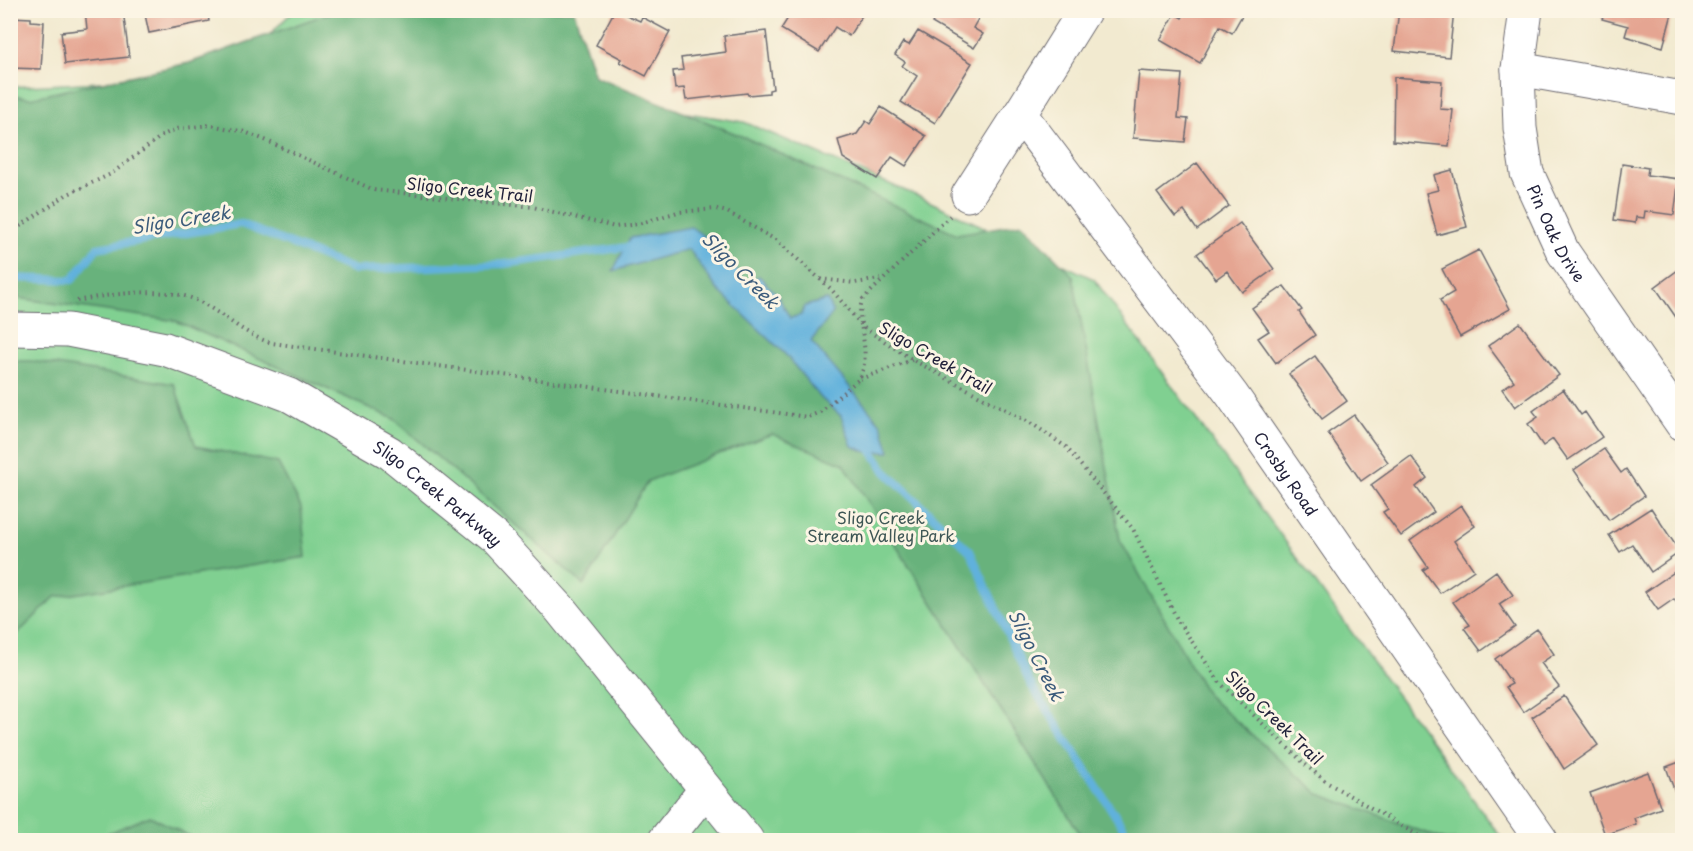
<svg xmlns="http://www.w3.org/2000/svg" width="1693" height="851" viewBox="0 0 1693 851" font-family="'Playpen Sans',sans-serif">
	<style>
		.green { fill: #80d091; stroke: #517966; stroke-width: 1.5 }
		.forest { fill: #68b27b; stroke: #456a5b; stroke-width: 1.5 }
		.water { fill: #61b1dc; stroke: #426a8c; stroke-width: 1.5 }
		.lines { fill: none; stroke-linecap: round; stroke-linejoin: round }
		.stream { stroke: #61b1dc; stroke-width: 8 }
		.building { fill: #e5a592 }
		.minor-casing { stroke: #6b686f; stroke-width: 35 }
		.path { stroke: #6b686f; stroke-width: 4; stroke-dasharray: 1.5 4.5; stroke-linecap: butt }
		.minor { stroke: #fff; stroke-width: 33 }
		.labels { text-anchor: middle; dominant-baseline: central; stroke-width: 6; stroke-linejoin: round; paint-order: stroke }
		.street-label { font-size: 16px; fill: #22223b; stroke: #fcf5e5 }
		.park-label { font-size: 16px; fill: #3e5655; stroke: #fcf5e5 }
		.water-label { font-size: 18px; font-style: italic; fill: #3b5b7b; stroke: #fcf5e5 }
	</style>
	<rect width="100%" height="100%" fill="#fcf5e5"/>
	<filter id="ink" filterUnits="userSpaceOnUse"><feTurbulence type="fractalNoise" baseFrequency=".0167" numOctaves="2"/><feDisplacementMap in="SourceGraphic" scale="12" xChannelSelector="R" yChannelSelector="G"/><feConvolveMatrix kernelMatrix="1 2 1 2 8 2 1 2 1" color-interpolation-filters="sRGB"/></filter>
	<filter id="wash" filterUnits="userSpaceOnUse"><feTurbulence type="fractalNoise" baseFrequency=".008" numOctaves="4" result="noise"/><feDisplacementMap in="SourceGraphic" scale="24" xChannelSelector="R" yChannelSelector="G"/><feGaussianBlur stdDeviation="1.35" result="paint"/><feColorMatrix in="noise" values="0 0 0 0 0 0 0 0 0 0 0 0 0 0 0 0 0 1.4 0 .05"/><feComposite in="paint" operator="in"/></filter>
	<g filter="url(#wash)">
		<rect width="100%" height="100%" fill="#f2ead0"/>
		<!-- green -->
		<path class="green" d="M 293,11 L 451,11 L 536,89 L 744,122 L 920,197 L 1094,279 L 1503,840 L 11,840 L 10,87 L 230,75 Z"/>
		<!-- forest -->
		<path class="forest" d="M 335,11 L 574,11 L 595,76 L 746,138 L 957,234 L 1022,223 L 1073,276 L 1120,540 L 1208,696 L 1319,794 L 1445,840 L 1084,840 L 844,464 L 772,434 L 648,481 L 584,585 L 394,419 L 176,321 L 11,297 L 11,95 L 30,98 L 189,63 Z
			M 11,361 L 31,361 L 174,384 L 196,446 L 278,463 L 301,507 L 306,557 L 55,597 L 11,640 Z
			M 150,816 L 197,840 L 98,840 L 99,837 Z"/>
		<!-- water -->
		<path class="water" d="M 691,227 L 719,247 L 746,283 L 759,276 L 777,295 L 790,318 L 801,315 L 805,306 L 827,300 L 833,313 L 811,341 L 881,424 L 890,452 L 867,452 L 852,446 L 841,416 L 821,398 L 785,354 L 717,289 L 689,249 L 613,271 L 630,238 Z"/>
		<g class="lines">
			<!-- stream -->
			<path class="stream" d="M 10,278 L 72,280 L 97,248 L 241,224 L 355,270 L 504,264 L 635,246
				M 867,444 L 886,472 L 970,551 L 1030,683 L 1131,840"/>
		</g>
		<g id="blocks">
			<!-- building -->
			<path class="building" d="M 85,10 L 123,10 L 129,57 L 65,64 L 61,32 L 87,29 Z
				M 144,10 L 207,10 L 209,21 L 149,33 Z
				M 615,10 L 640,21 L 642,17 L 670,32 L 646,76 L 620,62 L 622,59 L 596,45 Z
				M 793,10 L 858,10 L 863,14 L 849,36 L 835,27 L 819,52 L 781,29 Z
				M 940,10 L 983,10 L 973,28 L 983,34 L 974,48 L 932,23 Z
				M 1187,10 L 1245,10 L 1232,33 L 1220,26 L 1200,63 L 1160,40 L 1175,14 L 1182,18 Z
				M 1399,10 L 1454,10 L 1449,57 L 1394,51 Z
				M 1604,10 L 1673,10 L 1663,47 L 1625,36 L 1628,26 L 1602,19 Z
				M 10,17 L 31,18 L 31,21 L 44,22 L 41,69 L 10,68 Z
				M 766,31 L 773,89 L 769,90 L 769,93 L 748,95 L 747,93 L 686,100 L 684,88 L 675,89 L 673,71 L 683,70 L 681,58 L 726,52 L 724,36 Z
				M 918,31 L 972,63 L 935,123 L 901,102 L 917,76 L 902,66 L 905,62 L 895,55 L 903,42 L 909,45 Z
				M 1139,71 L 1182,74 L 1178,118 L 1188,119 L 1185,142 L 1133,138 Z
				M 1394,77 L 1442,81 L 1440,109 L 1453,110 L 1449,146 L 1393,141 Z
				M 881,107 L 926,136 L 906,166 L 892,157 L 877,179 L 843,158 L 838,140 L 857,134 L 866,121 L 870,124 Z
				M 1197,163 L 1229,206 L 1197,230 L 1184,211 L 1175,217 L 1157,193 Z
				M 1622,164 L 1648,168 L 1647,175 L 1679,179 L 1674,215 L 1645,211 L 1644,218 L 1636,217 L 1635,223 L 1614,220 Z
				M 1452,170 L 1467,227 L 1437,235 L 1426,193 L 1438,190 L 1434,175 Z
				M 1240,223 L 1274,269 L 1242,292 L 1227,271 L 1216,279 L 1197,254 Z
				M 1479,250 L 1510,309 L 1460,337 L 1440,300 L 1454,292 L 1442,269 Z
				M 1682,267 L 1682,326 L 1655,287 Z
				M 1284,286 L 1302,310 L 1299,312 L 1315,335 L 1276,363 L 1258,338 L 1269,331 L 1252,308 Z
				M 1520,323 L 1559,375 L 1515,407 L 1502,389 L 1514,381 L 1488,346 Z
				M 1315,356 L 1347,401 L 1322,419 L 1289,374 Z
				M 1563,389 L 1581,415 L 1585,412 L 1602,437 L 1568,460 L 1553,439 L 1543,446 L 1528,424 L 1538,417 L 1533,411 Z
				M 1354,415 L 1388,462 L 1361,481 L 1328,433 Z
				M 1604,449 L 1621,473 L 1626,469 L 1644,496 L 1609,520 L 1574,470 Z
				M 1411,456 L 1427,478 L 1416,487 L 1434,512 L 1401,536 L 1383,512 L 1388,509 L 1371,485 Z
				M 1461,505 L 1475,526 L 1454,541 L 1474,570 L 1440,593 L 1423,570 L 1428,567 L 1410,541 Z
				M 1651,508 L 1680,552 L 1651,572 L 1632,544 L 1620,552 L 1609,535 Z
				M 1682,567 L 1682,611 L 1674,599 L 1658,610 L 1645,592 Z
				M 1496,571 L 1513,595 L 1499,604 L 1515,627 L 1481,651 L 1464,628 L 1470,625 L 1453,602 Z
				M 1537,629 L 1554,654 L 1541,663 L 1559,687 L 1523,712 L 1506,687 L 1512,684 L 1495,659 Z
				M 1564,696 L 1598,745 L 1564,769 L 1532,717 Z
				M 1682,761 L 1682,805 L 1680,806 L 1666,767 Z
				M 1648,772 L 1661,808 L 1634,818 L 1636,824 L 1605,835 L 1590,793 Z"/>
		</g>
	</g>
	<g filter="url(#ink)">
		<use href="#blocks" fill-opacity="0" stroke="#6b686f" stroke-width="1.5"/>
		<g class="lines">
			<defs>
				<g id="minor">
					<path id="s1" d="M 1085,10 L 1020,114 L 1232,395 L 1541,840"/>
					<path id="s2" d="M 1526,10 L 1518,69 L 1520,128 L 1527,173 L 1563,252 L 1682,424"/>
					<path d="M 1518,69 L 1682,98"/>
					<path d="M 968,195 L 1020,114"/>
					<path id="s3" d="M 10,329 L 68,330 L 165,349 L 289,395 L 390,453 L 494,537 L 560,609 L 747,840"/>
					<path d="M 665,840 L 705,790"/>
				</g>
			</defs>
			<!-- minor casing -->
			<use href="#minor" class="minor-casing"/>
			<!-- path -->
			<path class="path" d="M 10,233 L 66,195 L 111,174 L 163,135 L 176,129 L 210,125 L 245,132 L 265,140 L 374,190 L 533,207 L 615,227 L 638,224 L 678,212 L 716,209 L 727,212 L 776,240 L 831,289 L 864,328 L 913,360 L 1034,425 L 1066,447 L 1133,529 L 1178,621 L 1220,683 L 1307,766 L 1328,783 L 1426,840
				M 820,279 L 855,283 L 880,279
				M 77,301 C 109,294 166,286 196,300 C 222,312 243,335 272,343 L 808,417 L 820,412 L 859,379 C 874,351 853,319 863,299 L 950,216
				M 860,379 L 912,360"/>
			<!-- minor -->
			<use href="#minor" class="minor"/>
		</g>
	</g>
	<g class="labels">
		<!-- street labels -->
		<g class="street-label">
			<text transform="translate(470 189) rotate(6)">Sligo Creek Trail</text>
			<text stroke="none"><textPath href="#s2" startOffset="231">Pin Oak Drive</textPath></text>
			<text transform="translate(936 357) rotate(30)">Sligo Creek Trail</text>
			<text stroke="none"><textPath href="#s1" startOffset="570">Crosby Road</textPath></text>
			<text stroke="none"><textPath href="#s3" startOffset="468">Sligo Creek Parkway</textPath></text>
			<text transform="translate(1275 717) rotate(44)">Sligo Creek Trail</text>
		</g>
		<!-- park labels -->
		<g class="park-label">
			<text x="881" y="517">Sligo Creek<tspan x="881" dy="18">Stream Valley Park</tspan></text>
		</g>
		<!-- water labels -->
		<g class="water-label">
			<text transform="translate(181 219) rotate(-9)">Sligo Creek</text>
			<text transform="translate(741 270) rotate(45)">Sligo Creek</text>
			<text transform="translate(1037 655) rotate(63)">Sligo Creek</text>
		</g>
	</g>
	<!-- margin -->
	<rect width="1693" height="851" fill="none" stroke="#fcf5e5" stroke-width="36"/>
</svg>
